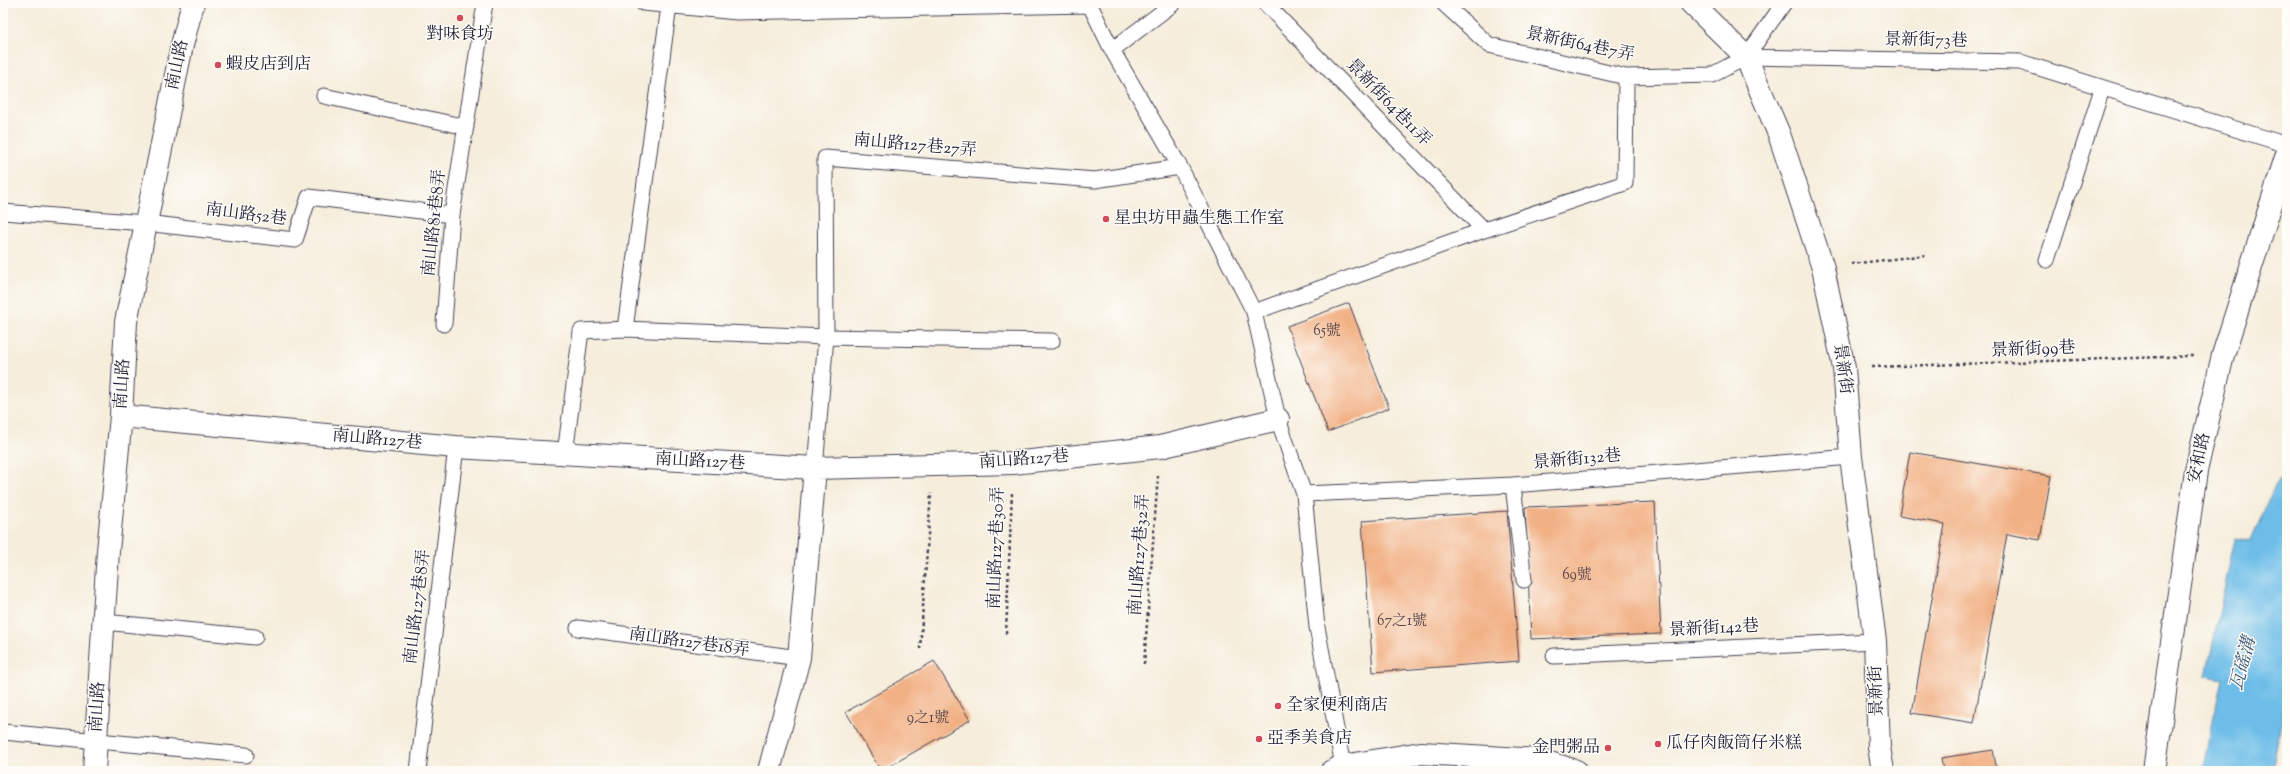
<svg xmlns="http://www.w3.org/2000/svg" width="2290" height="774" viewBox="0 0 2290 774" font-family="'Sorts Mill Goudy','Noto Serif TC',serif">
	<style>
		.water { fill: #6dbde8; stroke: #487092 }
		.building { fill: #f2b185 }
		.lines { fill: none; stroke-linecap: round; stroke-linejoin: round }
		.service-casing { stroke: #424053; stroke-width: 17 }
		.minor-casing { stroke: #424053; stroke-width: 24 }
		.path { stroke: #424053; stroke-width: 2.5; stroke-dasharray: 3 3; stroke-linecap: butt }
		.service { stroke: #fff; stroke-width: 15 }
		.minor { stroke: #fff; stroke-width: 22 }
		.poi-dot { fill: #d1495b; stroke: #fdfcf7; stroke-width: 1.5 }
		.labels { text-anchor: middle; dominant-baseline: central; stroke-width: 3; stroke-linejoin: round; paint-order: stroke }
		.number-label { font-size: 15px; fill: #56464e }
		.poi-label { font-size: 17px; fill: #22223b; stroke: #fdfcf7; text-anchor: start }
		.street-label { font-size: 17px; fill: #22223b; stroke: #fdfcf7 }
		.water-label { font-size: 18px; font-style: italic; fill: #3c5878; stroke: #fdfcf7 }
	</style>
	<rect width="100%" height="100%" fill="#fdfcf7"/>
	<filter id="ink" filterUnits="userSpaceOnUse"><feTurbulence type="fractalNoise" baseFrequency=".025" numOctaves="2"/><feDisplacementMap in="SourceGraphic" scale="8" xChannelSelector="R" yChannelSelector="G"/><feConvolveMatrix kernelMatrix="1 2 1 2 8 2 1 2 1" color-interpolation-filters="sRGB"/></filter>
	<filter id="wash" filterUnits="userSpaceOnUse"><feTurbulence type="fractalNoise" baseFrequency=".012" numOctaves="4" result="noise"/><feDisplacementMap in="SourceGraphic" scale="16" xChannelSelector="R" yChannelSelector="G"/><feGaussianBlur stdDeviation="0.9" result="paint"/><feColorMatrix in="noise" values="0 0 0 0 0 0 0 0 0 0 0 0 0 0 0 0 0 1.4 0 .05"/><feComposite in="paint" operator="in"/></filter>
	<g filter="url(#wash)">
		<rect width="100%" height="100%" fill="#f6eddb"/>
		<!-- water -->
		<path class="water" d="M 2287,468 L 2287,691 L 2272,771 L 2202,771 L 2222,679 L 2206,676 L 2235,538 L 2251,541 L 2276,483 Z"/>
		<g id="blocks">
			<!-- building -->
			<path class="building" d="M 1349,303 L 1389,408 L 1328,432 L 1287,326 Z
				M 1910,452 L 2051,476 L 2040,540 L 2007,534 L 1974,723 L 1912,713 L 1945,524 L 1899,516 Z
				M 1655,502 L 1661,634 L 1531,639 L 1525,507 Z
				M 1507,511 L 1519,661 L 1373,672 L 1362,521 Z
				M 934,661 L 970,720 L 881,771 L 846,712 Z
				M 1993,750 L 1997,771 L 1943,771 L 1941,758 Z"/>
		</g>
	</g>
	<g filter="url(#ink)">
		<use href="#blocks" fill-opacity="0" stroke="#424053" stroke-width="1"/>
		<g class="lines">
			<defs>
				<path id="service" d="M 643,3 L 737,12 L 1090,5 L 1112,50 L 1180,167 L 1254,312 L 1278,419 L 1304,494 L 1317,627 L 1343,766
					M 1265,3 L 1484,230
					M 1443,3 L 1489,45 L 1626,77 L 1712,75 L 1746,57 L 1784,3
					M 1112,50 L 1174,3
					M 1746,57 L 2020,62 L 2287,145
					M 324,96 L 466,127
					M 3,212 L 145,223 L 295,240 L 309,197 L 452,215
					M 2047,260 L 2102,89
					M 1254,312 L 1484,230 L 1625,183 L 1626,77
					M 444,324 L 452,215 L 485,3
					M 625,329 L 669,6
					M 565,454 L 581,331 L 625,329 L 826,337 L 1052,341
					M 815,468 L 826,337 L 825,158 L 1095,180 L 1180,167
					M 1513,485 L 1524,580
					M 1304,494 L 1513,485 L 1851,457
					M 104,622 L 255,637
					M 578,628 L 799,658
					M 1554,656 L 1875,641
					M 3,732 L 246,755
					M 418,771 L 456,447"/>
				<path id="minor" d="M 1691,3 L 1746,57 L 1779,134 L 1823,268 L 1844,368 L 1851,457 L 1875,641 L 1879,747 L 1883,771
					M 121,416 L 456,447 L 815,468 L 1013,463 L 1160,447 L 1278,419
					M 94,771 L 108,551 L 121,416 L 126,322 L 182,45 L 193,3
					M 769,771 L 799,658 L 815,468
					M 1332,771 L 1343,766 L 1421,753 L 1540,760 L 1576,771
					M 2154,771 L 2196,471 L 2223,355 L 2287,154"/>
			</defs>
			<!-- service casing -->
			<use href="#service" class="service-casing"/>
			<!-- minor casing -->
			<use href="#minor" class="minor-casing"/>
			<!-- path -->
			<path class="path" d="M 1851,264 L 1927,255
				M 1872,367 L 2193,356
				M 1006,634 L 1012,492
				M 920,649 L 931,493
				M 1144,664 L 1158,476"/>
			<!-- service -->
			<use href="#service" class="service"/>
			<!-- minor -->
			<use href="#minor" class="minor"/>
		</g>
	</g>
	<!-- markers -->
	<g class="poi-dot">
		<circle cx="460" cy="18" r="4"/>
		<circle cx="218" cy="65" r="4"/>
		<circle cx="1106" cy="219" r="4"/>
		<circle cx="1278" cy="706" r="4"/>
		<circle cx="1259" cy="739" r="4"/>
		<circle cx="1658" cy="744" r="4"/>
		<circle cx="1608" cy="748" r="4"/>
	</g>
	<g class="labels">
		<!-- number labels -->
		<g class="number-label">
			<text x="1327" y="331">65號</text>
			<text x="1577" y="575">69號</text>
			<text x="1402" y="621">67之1號</text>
			<text x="928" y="718">9之1號</text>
		</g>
		<!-- poi labels -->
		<g class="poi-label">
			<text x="460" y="35" text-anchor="middle">對味食坊</text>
			<text x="226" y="65">蝦皮店到店</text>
			<text x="1114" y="219">星虫坊甲蟲生態工作室</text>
			<text x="1286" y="706">全家便利商店</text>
			<text x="1267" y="739">亞季美食店</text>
			<text x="1666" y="744">瓜仔肉飯筒仔米糕</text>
			<text x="1600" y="748" text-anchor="end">金門粥品</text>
		</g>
		<!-- street labels -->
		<g class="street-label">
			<text transform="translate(1926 41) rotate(1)">景新街73巷</text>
			<text transform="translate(1580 45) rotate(12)">景新街64巷7弄</text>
			<text transform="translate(178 65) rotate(-78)">南山路</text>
			<text transform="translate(1388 103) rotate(46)">景新街64巷11弄</text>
			<text transform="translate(915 146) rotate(5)">南山路127巷27弄</text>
			<text transform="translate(246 215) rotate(7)">南山路52巷</text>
			<text transform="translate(435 223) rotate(-84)">南山路81巷8弄</text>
			<text transform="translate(2033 350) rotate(-2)">景新街99巷</text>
			<text transform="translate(1842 369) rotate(82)">景新街</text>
			<text transform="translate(123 384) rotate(-86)">南山路</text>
			<text transform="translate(377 440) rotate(5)">南山路127巷</text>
			<text transform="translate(2200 458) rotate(-78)">安和路</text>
			<text transform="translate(1024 460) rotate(-4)">南山路127巷</text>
			<text transform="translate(1577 460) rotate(-5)">景新街132巷</text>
			<text transform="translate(700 462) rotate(3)">南山路127巷</text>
			<text transform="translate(997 548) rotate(-88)">南山路127巷30弄</text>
			<text transform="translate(1140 555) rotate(-86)">南山路127巷32弄</text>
			<text transform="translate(418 607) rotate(-83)">南山路127巷8弄</text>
			<text transform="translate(1714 629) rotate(-3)">景新街142巷</text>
			<text transform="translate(689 643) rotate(8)">南山路127巷18弄</text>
			<text transform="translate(1877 691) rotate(-92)">景新街</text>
			<text transform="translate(98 707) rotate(-86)">南山路</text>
		</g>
		<!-- water labels -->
		<g class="water-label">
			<text transform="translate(2244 664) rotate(-75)">瓦磘溝</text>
		</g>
	</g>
	<!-- margin -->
	<rect width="2290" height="774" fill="none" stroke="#fdfcf7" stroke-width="16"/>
</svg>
